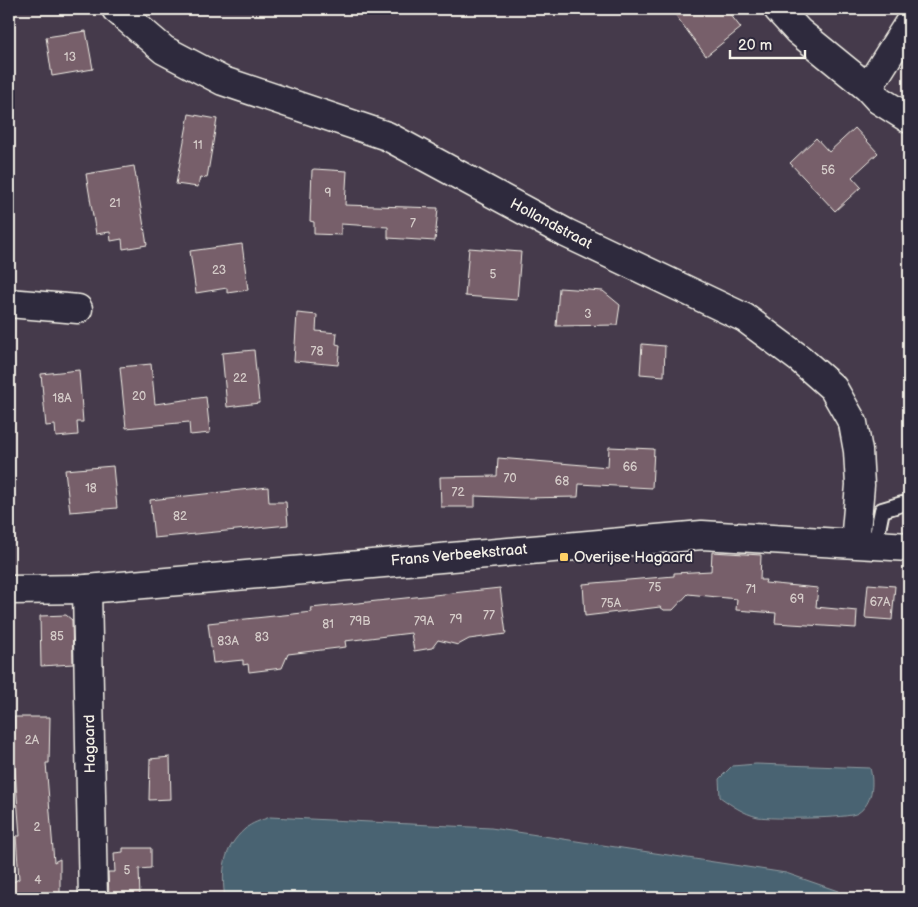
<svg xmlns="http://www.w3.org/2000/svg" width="918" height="907" viewBox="0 0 918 907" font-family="'Balsamiq Sans',sans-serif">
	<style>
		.water { fill: #4a6372; stroke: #8e9ca1 }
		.building { fill: #775f6b; stroke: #f4f1e8 }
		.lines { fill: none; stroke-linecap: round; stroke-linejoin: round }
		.service-casing { stroke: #f4f1e8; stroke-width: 18 }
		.minor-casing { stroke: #f4f1e8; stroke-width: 31 }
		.secondary-casing { stroke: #f4f1e8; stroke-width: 31 }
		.service { stroke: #2f2a3d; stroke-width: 14 }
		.minor { stroke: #2f2a3d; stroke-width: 28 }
		.secondary { stroke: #2f2a3d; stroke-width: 28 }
		.poi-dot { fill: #ffd166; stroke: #2f2a3d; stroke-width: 2 }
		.labels { text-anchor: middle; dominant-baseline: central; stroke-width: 4; stroke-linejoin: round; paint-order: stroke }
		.number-label { font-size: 12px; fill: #d5ccc9 }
		.street-label { font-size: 15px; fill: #f4f1e8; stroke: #2f2a3d }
		.poi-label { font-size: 15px; fill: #f4f1e8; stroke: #2f2a3d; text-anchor: start }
	</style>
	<rect width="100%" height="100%" fill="#453a4b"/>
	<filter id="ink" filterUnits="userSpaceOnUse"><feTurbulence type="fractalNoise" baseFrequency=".02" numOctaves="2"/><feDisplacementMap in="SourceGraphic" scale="10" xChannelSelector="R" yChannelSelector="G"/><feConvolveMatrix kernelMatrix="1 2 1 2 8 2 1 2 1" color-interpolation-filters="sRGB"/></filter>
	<g filter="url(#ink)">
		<!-- water -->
		<path class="water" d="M 756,764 L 870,768 C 874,783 873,803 858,813 C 849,819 772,819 758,817 C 744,814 731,805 720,797 L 719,779 L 732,766 Z
			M 270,817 L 491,828 L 786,873 L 838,891 L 842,898 L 225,898 C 221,871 223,848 245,829 C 251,823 262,820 270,817 Z"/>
		<!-- building -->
		<path class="building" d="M 671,9 L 726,9 L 741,28 L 706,56 Z
			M 86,31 L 93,69 L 52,76 L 46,37 Z
			M 189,114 L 217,119 L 207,178 L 200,177 L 198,187 L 176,184 Z
			M 855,128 L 878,153 L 852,177 L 861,187 L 835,211 L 790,163 L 816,138 L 829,152 Z
			M 134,166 L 147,245 L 123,249 L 122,239 L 111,241 L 110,232 L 96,234 L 86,174 Z
			M 314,169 L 347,171 L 345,205 L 438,208 L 435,241 L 388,238 L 388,227 L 341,224 L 341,235 L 314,234 L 314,222 L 310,221 L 312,170 Z
			M 242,244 L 248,290 L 227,293 L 227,288 L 196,293 L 190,251 Z
			M 469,248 L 521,252 L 517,300 L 465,296 Z
			M 559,288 L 603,291 L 620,305 L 617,325 L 556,326 Z
			M 297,313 L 317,315 L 316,331 L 337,333 L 336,344 L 340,345 L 338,365 L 294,361 Z
			M 642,344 L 665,346 L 664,376 L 640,374 Z
			M 254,350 L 259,403 L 227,407 L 222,353 Z
			M 151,364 L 155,404 L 206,397 L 210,433 L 190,435 L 189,422 L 126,428 L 120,367 Z
			M 79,370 L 83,422 L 77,422 L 78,435 L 56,437 L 55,425 L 46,426 L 41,374 Z
			M 609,447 L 654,449 L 652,488 L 579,484 L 578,497 L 523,498 L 475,496 L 475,507 L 441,507 L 440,477 L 497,476 L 498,458 L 608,467 Z
			M 113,466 L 117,508 L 70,512 L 65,470 Z
			M 268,487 L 269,502 L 286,502 L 288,525 L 154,538 L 150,500 Z
			M 712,552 L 761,555 L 760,580 L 766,580 L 765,583 L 818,588 L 816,607 L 857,611 L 856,628 L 775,623 L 776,613 L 736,610 L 737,599 L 688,594 L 673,610 L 664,610 L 660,607 L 585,616 L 583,584 L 674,576 L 674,573 L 711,571 Z
			M 868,584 L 895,586 L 892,620 L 865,618 Z
			M 500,588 L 506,634 L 469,639 L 458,645 L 438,640 L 432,648 L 414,651 L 411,633 L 345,641 L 346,647 L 288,654 L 282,668 L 249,672 L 248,664 L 243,665 L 243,660 L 213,663 L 208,623 L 312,612 L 311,608 Z
			M 66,615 L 72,620 L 73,664 L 41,666 L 40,616 Z
			M 14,717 L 50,717 L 49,763 L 46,763 L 54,862 L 60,859 L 60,898 L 9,898 L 9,884 L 19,879 L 16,836 L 20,836 L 14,758 Z
			M 170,757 L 171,799 L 149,800 L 150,759 Z
			M 123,848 L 151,848 L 151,868 L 139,869 L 140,898 L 109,898 L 108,872 L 115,872 L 114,853 L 123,852 Z"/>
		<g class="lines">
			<defs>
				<path id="service" d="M 875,545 L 882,510 L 902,504 L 909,504"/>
				<path id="minor" d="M 116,9 L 164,50 L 223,81 L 387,136 L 566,233 L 745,318 L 800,359 L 833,388 L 853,423 L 858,451 L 860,485 L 855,543
					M 778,9 L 798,31 L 868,88
					M 909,23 L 868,88 L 879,100 L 909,119
					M 9,303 L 78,309
					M 87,589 L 93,898"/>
				<path id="secondary" d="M 9,590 L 87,589 L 702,535 L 909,547"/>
			</defs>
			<!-- service casing -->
			<use href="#service" class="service-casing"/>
			<!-- minor casing -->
			<use href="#minor" class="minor-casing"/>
			<!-- secondary casing -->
			<use href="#secondary" class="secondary-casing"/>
			<!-- service -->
			<use href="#service" class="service"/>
			<!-- minor -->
			<use href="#minor" class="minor"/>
			<!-- secondary -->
			<use href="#secondary" class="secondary"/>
		</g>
	</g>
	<!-- markers -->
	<rect class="poi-dot" x="559" y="552" width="10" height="10" rx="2.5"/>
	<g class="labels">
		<!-- number labels -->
		<g class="number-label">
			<text x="70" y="57">13</text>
			<text x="198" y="145">11</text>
			<text x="828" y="170">56</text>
			<text x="328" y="193">9</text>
			<text x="115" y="203">21</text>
			<text x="413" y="223">7</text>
			<text x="219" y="270">23</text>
			<text x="493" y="274">5</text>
			<text x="588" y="314">3</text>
			<text x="317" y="351">78</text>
			<text x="240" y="378">22</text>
			<text x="139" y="396">20</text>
			<text x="62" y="398">18A</text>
			<text x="630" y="467">66</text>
			<text x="510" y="478">70</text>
			<text x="562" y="481">68</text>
			<text x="91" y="488">18</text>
			<text x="458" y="492">72</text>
			<text x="180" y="516">82</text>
			<text x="655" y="587">75</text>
			<text x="751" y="589">71</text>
			<text x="797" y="599">69</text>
			<text x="880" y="602">67A</text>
			<text x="611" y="603">75A</text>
			<text x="489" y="615">77</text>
			<text x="456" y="619">79</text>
			<text x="360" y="621">79B</text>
			<text x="424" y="621">79A</text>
			<text x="328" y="624">81</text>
			<text x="57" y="636">85</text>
			<text x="262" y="637">83</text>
			<text x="228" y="641">83A</text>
			<text x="32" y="740">2A</text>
			<text x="37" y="827">2</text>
			<text x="127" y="870">5</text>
			<text x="38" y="880">4</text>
		</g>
		<!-- street labels -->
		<g class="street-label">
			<text transform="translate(551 224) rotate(28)">Hollandstraat</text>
			<text transform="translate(459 555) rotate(-5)">Frans Verbeekstraat</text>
			<text transform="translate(90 744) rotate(-91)">Hagaard</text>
		</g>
		<!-- poi labels -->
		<g class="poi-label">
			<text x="574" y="557">Overijse Hagaard</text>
		</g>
	</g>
	<!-- margin -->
	<rect width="918" height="907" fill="none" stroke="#2f2a3d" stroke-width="30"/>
	<rect x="15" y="15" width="888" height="877" fill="none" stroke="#f4f1e8" stroke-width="2" filter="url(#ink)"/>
	<!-- scale -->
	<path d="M730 50v8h75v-8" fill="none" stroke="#f4f1e8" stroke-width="2.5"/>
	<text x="738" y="50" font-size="15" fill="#f4f1e8" stroke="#2f2a3d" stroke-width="4" paint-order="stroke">20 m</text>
</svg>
